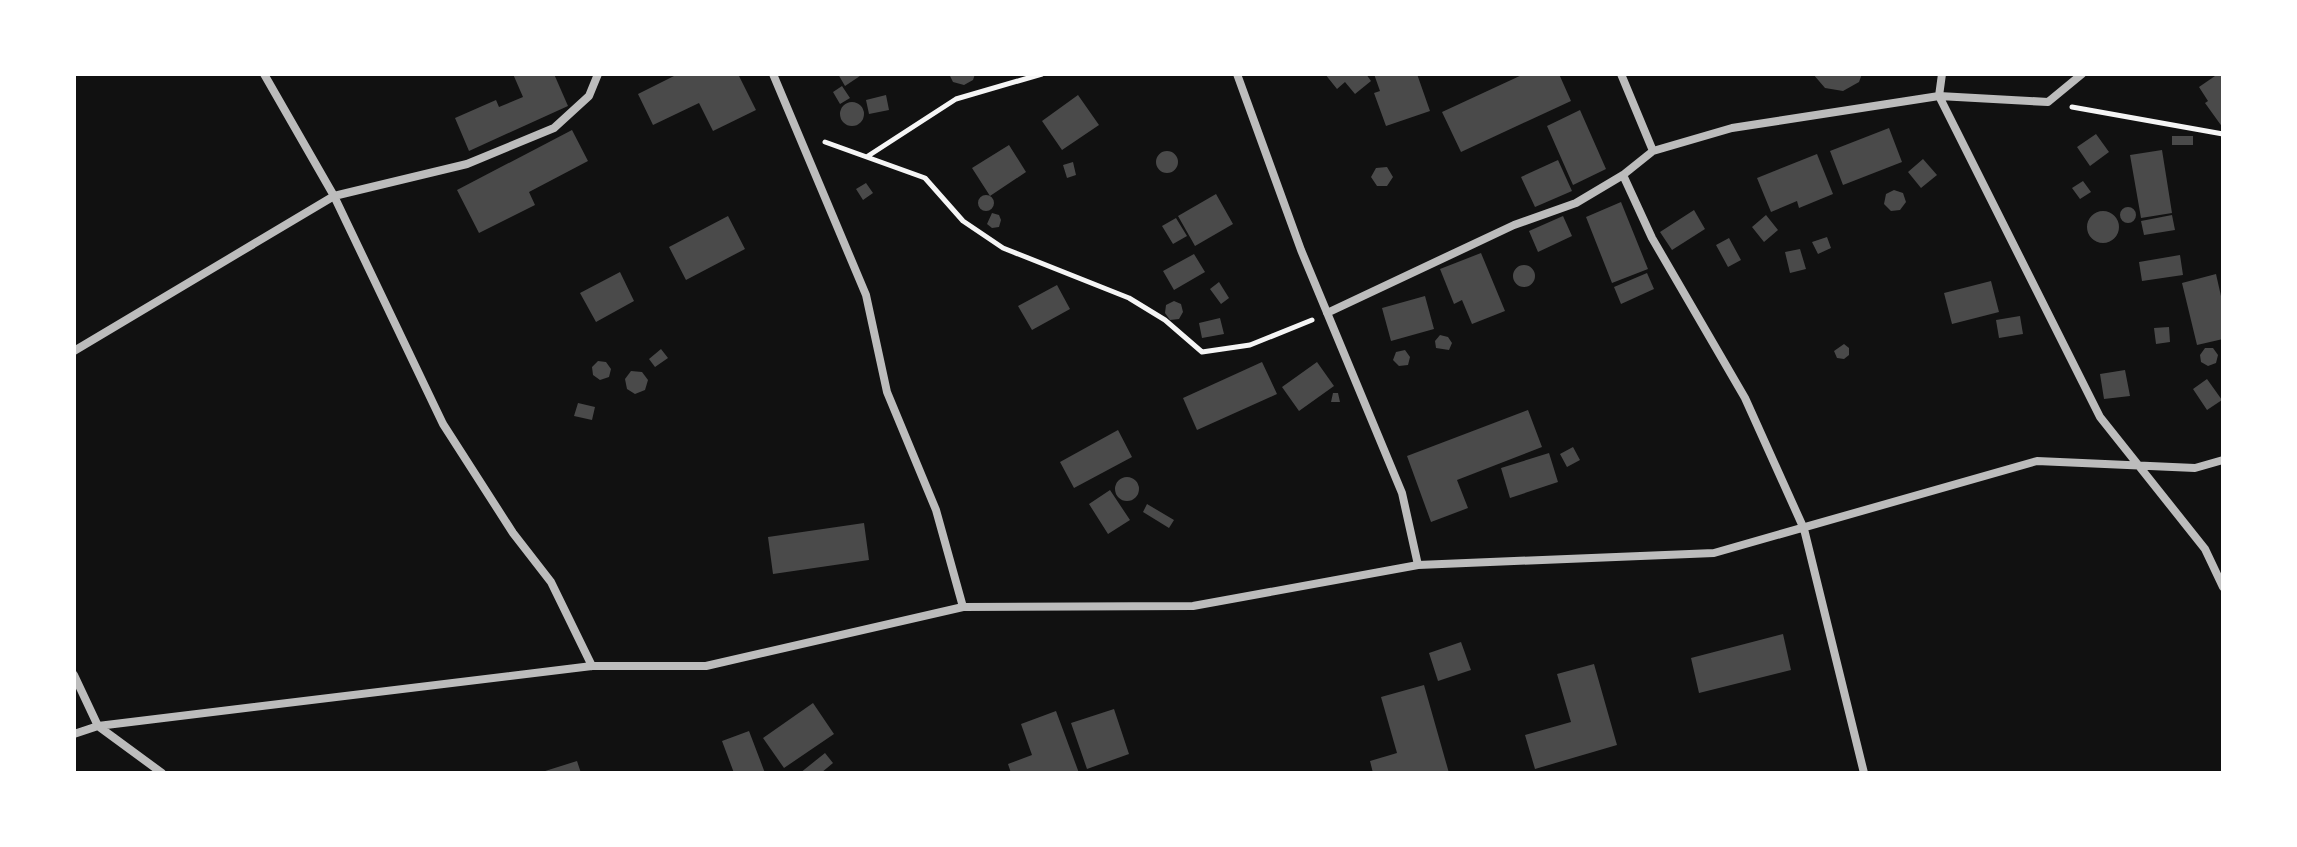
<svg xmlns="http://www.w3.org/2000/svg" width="2297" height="847" viewBox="0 0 2297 847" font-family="Jost,sans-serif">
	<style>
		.building { fill: #4a4a4a }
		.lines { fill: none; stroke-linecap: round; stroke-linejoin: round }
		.path { stroke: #f5f5f5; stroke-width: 5 }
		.minor { stroke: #bcbcbc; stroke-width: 8 }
	</style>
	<rect width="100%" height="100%" fill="#111"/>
	<!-- building -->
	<path class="building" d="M 513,74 L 554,74 L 568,106 L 469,151 L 455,118 L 496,100 L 499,107 L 523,97 Z
		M 678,74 L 738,74 L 756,110 L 713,131 L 699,103 L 653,125 L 638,94 Z
		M 838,74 L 863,74 L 845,86 Z
		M 949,74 L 975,74 L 973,80 L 964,85 L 953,82 Z
		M 1325,74 L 1366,74 L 1371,81 L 1355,94 L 1345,82 L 1337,89 Z
		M 1374,74 L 1417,74 L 1430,111 L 1386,126 L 1374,93 L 1380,91 Z
		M 1524,74 L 1559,74 L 1571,101 L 1461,152 L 1442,112 Z
		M 1813,74 L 1862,74 L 1859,82 L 1843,91 L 1825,88 Z
		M 2213,74 L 2223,74 L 2223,128 L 2205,103 L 2208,101 L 2199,87 L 2215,76 Z
		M 842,86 L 850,98 L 840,104 L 833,92 Z
		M 886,95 L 889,110 L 869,114 L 866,100 Z
		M 1078,95 L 1099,125 L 1062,150 L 1042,121 Z
		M840 114a12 12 0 1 1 24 0a12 12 0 1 1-24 0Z
		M 1580,110 L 1606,169 L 1573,185 L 1547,126 Z
		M 1889,128 L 1902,162 L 1843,185 L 1830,151 Z
		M 572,130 L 588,161 L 529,192 L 535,205 L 479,233 L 457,190 Z
		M 2096,134 L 2109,152 L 2090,166 L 2077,147 Z
		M 2172,136 L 2193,136 L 2193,145 L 2172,145 Z
		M 1009,145 L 1026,172 L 990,196 L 972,168 Z
		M 2162,150 L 2172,213 L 2141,218 L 2130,155 Z
		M1156 162a11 11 0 1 1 22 0a11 11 0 1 1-22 0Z
		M 1817,154 L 1833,194 L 1799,208 L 1797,201 L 1771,212 L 1757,178 Z
		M 1923,159 L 1937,175 L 1921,188 L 1908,172 Z
		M 1558,160 L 1572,191 L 1535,207 L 1521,177 Z
		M 1073,162 L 1076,175 L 1067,178 L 1063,165 Z
		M 1387,167 L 1393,177 L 1387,186 L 1377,186 L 1371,177 L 1376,168 Z
		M 2083,181 L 2091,192 L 2080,199 L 2072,188 Z
		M 866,183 L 873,193 L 863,200 L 856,189 Z
		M 1894,190 L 1903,193 L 1906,202 L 1900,210 L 1891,211 L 1884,204 L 1886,194 Z
		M 1216,194 L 1233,224 L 1195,246 L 1178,216 Z
		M978 203a8 8 0 1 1 16 0a8 8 0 1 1-16 0Z
		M 1621,202 L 1648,269 L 1612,283 L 1586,217 Z
		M2120 215a8 8 0 1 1 16 0a8 8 0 1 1-16 0Z
		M 1694,210 L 1705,229 L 1672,250 L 1660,232 Z
		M2087 227a16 16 0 1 1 32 0a16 16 0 1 1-32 0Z
		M 992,213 L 999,215 L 1001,220 L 999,227 L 992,228 L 987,224 Z
		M 1766,215 L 1778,230 L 1764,242 L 1752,227 Z
		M 2172,215 L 2175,230 L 2144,235 L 2141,221 Z
		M 728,216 L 745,249 L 686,280 L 669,247 Z
		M 1563,216 L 1572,236 L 1538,252 L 1529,231 Z
		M 1176,218 L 1187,236 L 1173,244 L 1162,226 Z
		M 1827,237 L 1831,248 L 1818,254 L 1812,242 Z
		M 1729,238 L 1741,260 L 1728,267 L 1716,245 Z
		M 1800,249 L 1806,269 L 1790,273 L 1785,252 Z
		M 1481,253 L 1505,311 L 1472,324 L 1462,300 L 1454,304 L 1440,269 Z
		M 1194,254 L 1205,272 L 1174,290 L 1163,271 Z
		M 2180,255 L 2183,275 L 2142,281 L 2139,262 Z
		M1513 276a11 11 0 1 1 22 0a11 11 0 1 1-22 0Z
		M 620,272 L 634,301 L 596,322 L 580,293 Z
		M 1647,273 L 1654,289 L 1621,304 L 1614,287 Z
		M 2216,274 L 2223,305 L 2223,339 L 2197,345 L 2182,283 Z
		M 1991,281 L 1999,312 L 1952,324 L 1944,293 Z
		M 1219,282 L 1229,298 L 1221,304 L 1210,289 Z
		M 1057,285 L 1070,309 L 1032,330 L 1018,306 Z
		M 1425,296 L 1434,329 L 1391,341 L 1382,308 Z
		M 1174,301 L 1181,304 L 1183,312 L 1179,319 L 1170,320 L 1165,313 L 1166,305 Z
		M 2020,316 L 2023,334 L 1999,338 L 1996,320 Z
		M 1220,318 L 1224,334 L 1202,338 L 1199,323 Z
		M 2169,327 L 2170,342 L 2156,344 L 2154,328 Z
		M 1440,335 L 1448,337 L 1452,343 L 1449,350 L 1436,348 L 1435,341 Z
		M 1844,344 L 1849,348 L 1849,355 L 1844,359 L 1837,358 L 1834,351 Z
		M 2205,348 L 2213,348 L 2218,355 L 2216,363 L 2208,366 L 2201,362 L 2200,355 Z
		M 661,349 L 668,358 L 655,367 L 649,359 Z
		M 1405,350 L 1410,357 L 1408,365 L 1399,366 L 1393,360 L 1396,352 Z
		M 598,361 L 606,362 L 611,369 L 609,377 L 600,380 L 593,375 L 592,367 Z
		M 1262,362 L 1277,394 L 1197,430 L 1183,398 Z
		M 1317,362 L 1334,386 L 1299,411 L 1282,387 Z
		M 2125,370 L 2130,396 L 2104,399 L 2100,374 Z
		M 631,371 L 642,372 L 648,380 L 645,390 L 635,394 L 627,389 L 625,379 Z
		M 2207,379 L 2222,400 L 2207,410 L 2193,389 Z
		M 1333,393 L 1338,393 L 1340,402 L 1331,402 Z
		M 578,403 L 595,407 L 592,420 L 574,416 Z
		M 1528,410 L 1542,447 L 1457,480 L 1468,508 L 1431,522 L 1407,456 Z
		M 1118,430 L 1132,457 L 1074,488 L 1060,462 Z
		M 1573,447 L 1580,460 L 1567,467 L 1560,454 Z
		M 1549,453 L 1558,482 L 1510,498 L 1501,468 Z
		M1115 489a12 12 0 1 1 24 0a12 12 0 1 1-24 0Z
		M 1110,490 L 1130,520 L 1108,534 L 1089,504 Z
		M 1147,504 L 1174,520 L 1169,528 L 1143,512 Z
		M 864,523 L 869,560 L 773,574 L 768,537 Z
		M 1783,634 L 1791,670 L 1699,693 L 1691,658 Z
		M 1461,642 L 1471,670 L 1438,681 L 1429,653 Z
		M 1594,664 L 1617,745 L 1535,769 L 1525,735 L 1571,722 L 1557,674 Z
		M 1424,685 L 1449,773 L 1373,773 L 1370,761 L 1397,753 L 1381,697 Z
		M 813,703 L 834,734 L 784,768 L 763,738 Z
		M 1114,709 L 1129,754 L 1087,769 L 1071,723 Z
		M 1056,711 L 1079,773 L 1011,773 L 1008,764 L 1032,755 L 1021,724 Z
		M 749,731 L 765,773 L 734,773 L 722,741 Z
		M 825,753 L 833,763 L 821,773 L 800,773 Z
		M 577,761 L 581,773 L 542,773 L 542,772 Z"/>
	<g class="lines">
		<!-- path -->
		<path class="path" d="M 2072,107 L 2223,134
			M 825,142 L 925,178 L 963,221 L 1003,248 L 1129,298 L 1165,320 L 1202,352 L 1250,345 L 1312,320
			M 868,156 L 956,99 L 1042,74"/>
		<!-- minor -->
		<path class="minor" d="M 264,74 L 334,196 L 443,424 L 513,533 L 551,582 L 592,666
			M 773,74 L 866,295 L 887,392 L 936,510 L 963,607
			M 1237,74 L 1301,250 L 1402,493 L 1418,565
			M 1621,74 L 1653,151
			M 1942,74 L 1939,96 L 2100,417 L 2205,549 L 2223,587
			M 1623,175 L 1652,238 L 1745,398 L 1804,529 L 1864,773
			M 1327,313 L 1514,225 L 1576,203 L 1623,175 L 1653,151 L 1732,128 L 1939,96 L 2048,102 L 2082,74
			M 74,351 L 334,196 L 467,164 L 554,128 L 589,96 L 598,74
			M 74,675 L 98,726 L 162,773
			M 74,734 L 98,726 L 592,666 L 706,666 L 963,607 L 1193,606 L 1418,565 L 1714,553 L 2037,461 L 2195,468 L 2223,460"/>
	</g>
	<!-- border -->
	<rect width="2297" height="847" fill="none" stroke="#ffffff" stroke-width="152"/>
</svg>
